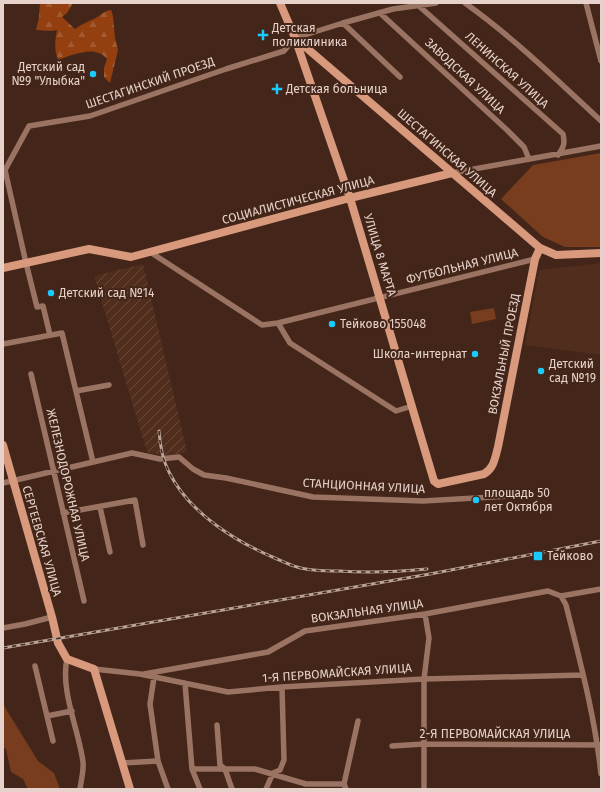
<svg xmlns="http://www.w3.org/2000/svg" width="604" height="792" viewBox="0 0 604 792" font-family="'Fira Sans',sans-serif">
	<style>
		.built { fill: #512d1d }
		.industrial { fill: url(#industrial-furrows) }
		.grass { fill: #783c1e }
		.forest { fill: url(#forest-firs) }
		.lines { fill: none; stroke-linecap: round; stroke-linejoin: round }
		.street { stroke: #9b7362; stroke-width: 5.5 }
		.secondary { stroke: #d8997d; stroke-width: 8 }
		.rail-casing { stroke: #baa49a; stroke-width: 3 }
		.rail { stroke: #432619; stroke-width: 1.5; stroke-dasharray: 4.5; stroke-linecap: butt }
		.poi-dot { fill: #1acafc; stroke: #432619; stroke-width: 1.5 }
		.labels { text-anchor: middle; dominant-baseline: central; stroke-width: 4; stroke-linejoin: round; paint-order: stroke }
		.poi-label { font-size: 12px; fill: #e6d2ca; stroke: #432619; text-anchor: start }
		.street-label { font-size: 12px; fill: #e6d2ca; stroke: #432619 }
	</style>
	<defs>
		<pattern id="industrial-furrows" width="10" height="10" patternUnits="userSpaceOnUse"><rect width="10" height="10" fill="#512d1d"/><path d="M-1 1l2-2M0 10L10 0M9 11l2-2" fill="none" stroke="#6a4b3c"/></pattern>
		<pattern id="forest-firs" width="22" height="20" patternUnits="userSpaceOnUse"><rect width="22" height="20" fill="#933f10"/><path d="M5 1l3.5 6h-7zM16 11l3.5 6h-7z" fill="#a25a31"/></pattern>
	</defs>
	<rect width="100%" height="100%" fill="#432619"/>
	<!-- built -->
	<path class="built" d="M 601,263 L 601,355 L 525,345 L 539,270 Z"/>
	<!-- industrial -->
	<path class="industrial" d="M 143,264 L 187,452 L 167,456 L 147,452 L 94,276 Z"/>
	<!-- grass -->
	<path class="grass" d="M 601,153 L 601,247 L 565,247 L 543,237 L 501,199 L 533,165 Z
		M 494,308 L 496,319 L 472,324 L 470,312 Z
		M 3,704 L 38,761 L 54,773 L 60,789 L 28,789 L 23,779 L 11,772 L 6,749 L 3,747 Z"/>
	<!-- forest -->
	<path class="forest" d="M 40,3 L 73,3 L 67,13 L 62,17 L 75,29 C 82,24 89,21 96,18 C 102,14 104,11 111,10 L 113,16 L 115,38 L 118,50 L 110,83 L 104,77 L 104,68 L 107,59 C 96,44 71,55 58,60 C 54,48 55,41 57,30 L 51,31 L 36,30 L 39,17 Z"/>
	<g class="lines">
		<!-- street -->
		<path class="street" d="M 465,3 C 514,38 557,80 601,121
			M 586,3 L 601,61
			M 419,6 L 563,134 C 565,143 564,147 558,155
			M 380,13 L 507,130 L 524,147 L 529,159
			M 343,23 L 400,77
			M 452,173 L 601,146
			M 150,252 L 262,325 L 278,323 L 290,343 L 396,411 L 412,406
			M 278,323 L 535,259
			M 50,335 L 43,306 L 37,307 L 26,263 L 5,170 L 29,126 L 90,116 L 226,69 L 284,51 L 295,38 L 343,23 L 393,9 L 436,3
			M 3,344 L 62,333 L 93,462
			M 31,374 L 84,601
			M 76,391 L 109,385
			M 3,483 L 132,453 L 160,459 L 179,457 L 193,469 L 204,475 L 226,478 L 313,497 L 423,501 L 510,496
			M 100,507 L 110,552
			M 63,513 L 135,500 L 143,545
			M 561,596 L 566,605 C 580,661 595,717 601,774
			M 3,628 L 25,624 L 52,617
			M 67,659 C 60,690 79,731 83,762 C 84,770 81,781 80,789
			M 35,666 L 53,741
			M 94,669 L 140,674 L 228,692 L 282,687 L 424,679 L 583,675
			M 144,674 L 268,652 L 305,631 L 425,614 L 548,591 L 561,596 L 601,589
			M 154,677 L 150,704 L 158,761 L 168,789
			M 185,683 L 192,769 L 200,789
			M 47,716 L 72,711
			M 217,725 L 220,765 L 225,769 L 232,789
			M 392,746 L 424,744 L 601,745
			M 122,763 L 158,761
			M 192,769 L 255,769 L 306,784 L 344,784
			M 266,789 L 273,773 L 280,770 L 284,760 L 282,687
			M 346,789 L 344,784 L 358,721
			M 424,789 L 424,679 L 429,638 L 425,614"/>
		<!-- secondary -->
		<path class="secondary" d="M 280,3 L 295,38 L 540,248 L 556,255 L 601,253
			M 295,38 L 350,198 L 434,481 L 438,484 L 484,474 C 494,468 495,458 498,447 L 535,259 L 540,248
			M 3,268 L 89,249 L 131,257 L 350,198 L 452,173
			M 3,445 L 52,617 L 58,643 L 67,659 L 94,669 L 130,789"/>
		<defs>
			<path id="rail" d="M 159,431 C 160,445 162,459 169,472 C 189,513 236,542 277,559 C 284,562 290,565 297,567 C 310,571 326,571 339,571 C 370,573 396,572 427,569
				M 3,648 L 430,574 L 601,541"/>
		</defs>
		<!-- rail casing -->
		<use href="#rail" class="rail-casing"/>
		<!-- rail -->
		<use href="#rail" class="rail"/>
	</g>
	<!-- markers -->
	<g class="poi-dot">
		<path d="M261 29h4v4h4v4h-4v4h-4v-4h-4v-4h4z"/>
		<circle cx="93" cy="74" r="4"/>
		<path d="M275 83h4v4h4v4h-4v4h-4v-4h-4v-4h4z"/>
		<circle cx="51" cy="293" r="4"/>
		<circle cx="332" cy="324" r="4"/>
		<circle cx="475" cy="354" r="4"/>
		<circle cx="541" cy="371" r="4"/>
		<circle cx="476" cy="500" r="4"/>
		<rect x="533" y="551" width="10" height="10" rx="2"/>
	</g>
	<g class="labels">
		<!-- poi labels -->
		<g class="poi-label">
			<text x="272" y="28">Детская<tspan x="272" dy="14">поликлиника</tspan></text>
			<text x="85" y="67" text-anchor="end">Детский сад<tspan x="85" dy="14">№9 "Улыбка"</tspan></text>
			<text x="286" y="89">Детская больница</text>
			<text x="59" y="293">Детский сад №14</text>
			<text x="340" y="324">Тейково 155048</text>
			<text x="467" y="354" text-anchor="end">Школа-интернат</text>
			<text x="549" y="364">Детский<tspan x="549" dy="14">сад №19</tspan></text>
			<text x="484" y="493">площадь 50<tspan x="484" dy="14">лет Октября</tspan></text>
			<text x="547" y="556">Тейково</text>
		</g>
		<!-- street labels -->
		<g class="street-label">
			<text transform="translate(507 70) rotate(42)">ЛЕНИНСКАЯ УЛИЦА</text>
			<text transform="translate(465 76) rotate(43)">ЗАВОДСКАЯ УЛИЦА</text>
			<text transform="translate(150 83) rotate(-19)">ШЕСТАГИНСКИЙ ПРОЕЗД</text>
			<text transform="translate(447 153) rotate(41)">ШЕСТАГИНСКАЯ УЛИЦА</text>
			<text transform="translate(298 200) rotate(-15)">СОЦИАЛИСТИЧЕСКАЯ УЛИЦА</text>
			<text transform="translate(380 255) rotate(73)">УЛИЦА 8 МАРТА</text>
			<text transform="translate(462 266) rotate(-14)">ФУТБОЛЬНАЯ УЛИЦА</text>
			<text transform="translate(504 354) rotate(-79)">ВОКЗАЛЬНЫЙ ПРОЕЗД</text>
			<text transform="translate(68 485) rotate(77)">ЖЕЛЕЗНОДОРОЖНАЯ УЛИЦА</text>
			<text transform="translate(364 486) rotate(3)">СТАНЦИОННАЯ УЛИЦА</text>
			<text transform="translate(42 541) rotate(74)">СЕРГЕЕВСКАЯ УЛИЦА</text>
			<text transform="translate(367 611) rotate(-8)">ВОКЗАЛЬНАЯ УЛИЦА</text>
			<text transform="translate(337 673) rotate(-4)">1-Я ПЕРВОМАЙСКАЯ УЛИЦА</text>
			<text x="495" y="734">2-Я ПЕРВОМАЙСКАЯ УЛИЦА</text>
		</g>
	</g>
	<!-- border -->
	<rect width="604" height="792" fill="none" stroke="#e6d2ca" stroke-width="8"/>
</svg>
